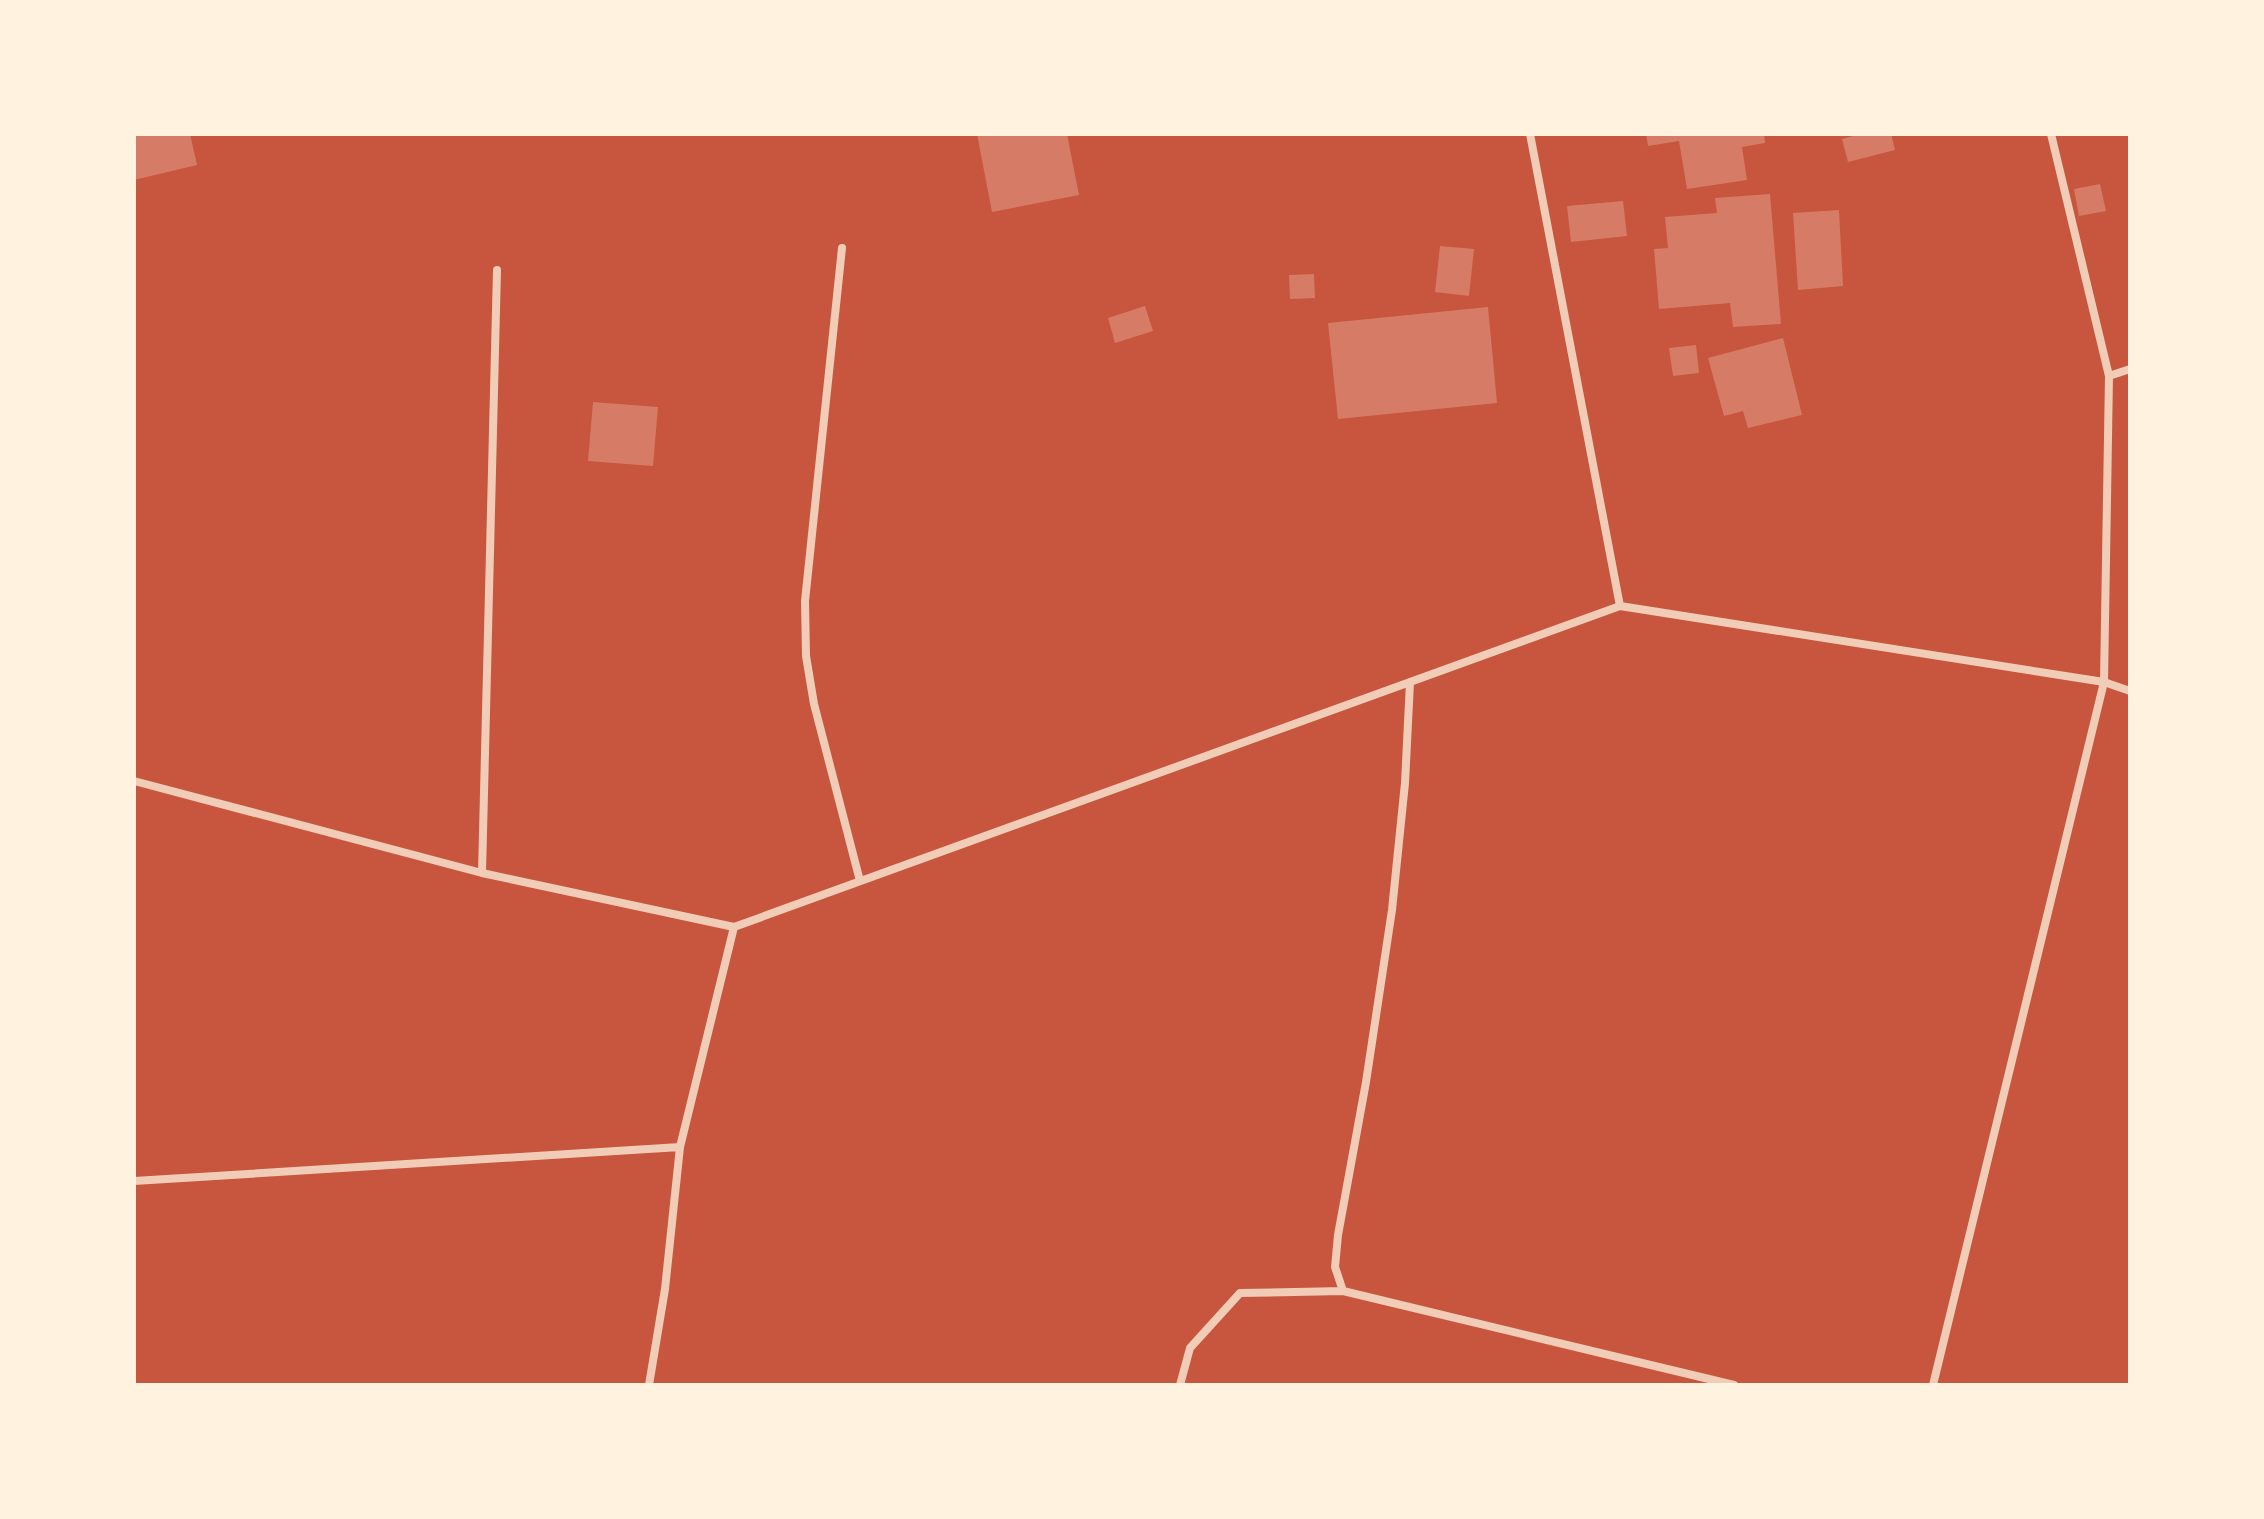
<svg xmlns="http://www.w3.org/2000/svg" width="2264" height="1519" viewBox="0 0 2264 1519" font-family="'IBM Plex Sans',sans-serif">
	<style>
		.building { fill: #d67c66 }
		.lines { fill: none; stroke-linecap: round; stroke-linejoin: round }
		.minor { stroke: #f1ccb7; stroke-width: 8 }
	</style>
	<rect width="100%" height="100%" fill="#c8553d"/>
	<!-- building -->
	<path class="building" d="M 134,134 L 190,134 L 197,165 L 134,180 Z
		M 977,134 L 1067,134 L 1079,195 L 992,212 Z
		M 1646,134 L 1764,134 L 1765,143 L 1742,147 L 1747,180 L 1687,189 L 1679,141 L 1648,146 Z
		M 1860,134 L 1891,134 L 1895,150 L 1848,162 L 1842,139 Z
		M 2100,184 L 2106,211 L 2079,216 L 2074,189 Z
		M 1770,194 L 1781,324 L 1733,327 L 1730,303 L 1659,309 L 1654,249 L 1668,248 L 1665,217 L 1717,213 L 1715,198 Z
		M 1623,201 L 1627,236 L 1571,242 L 1567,206 Z
		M 1839,210 L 1843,286 L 1798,290 L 1793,213 Z
		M 1440,246 L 1474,249 L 1469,296 L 1435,292 Z
		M 1314,274 L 1315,298 L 1290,299 L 1289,275 Z
		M 1145,306 L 1153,331 L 1115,343 L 1108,318 Z
		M 1488,307 L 1497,403 L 1338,419 L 1328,323 Z
		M 1783,338 L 1802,415 L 1748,428 L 1743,411 L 1724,416 L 1708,358 Z
		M 1696,345 L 1699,373 L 1673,376 L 1669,348 Z
		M 593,402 L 658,407 L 653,466 L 588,461 Z"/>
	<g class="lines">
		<!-- minor -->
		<path class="minor" d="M 1530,134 L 1620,606
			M 842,248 L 805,601 L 806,656 L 814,704 L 860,881
			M 2109,376 L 2130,369
			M 134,781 L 482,873 L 734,927 L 1620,606 L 2104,682 L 2130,691
			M 482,873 L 497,270
			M 134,1181 L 680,1147
			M 1343,1291 L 1335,1267 L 1338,1235 L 1366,1082 L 1392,910 L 1405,783 L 1410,682
			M 649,1385 L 665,1289 L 680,1147 L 734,927
			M 1180,1385 L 1190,1348 L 1240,1293 L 1343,1291 L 1734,1385
			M 1933,1385 L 2104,682 L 2109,376 L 2051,134"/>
	</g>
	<!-- border -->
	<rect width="2264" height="1519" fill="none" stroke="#fff3e0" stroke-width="272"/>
</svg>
